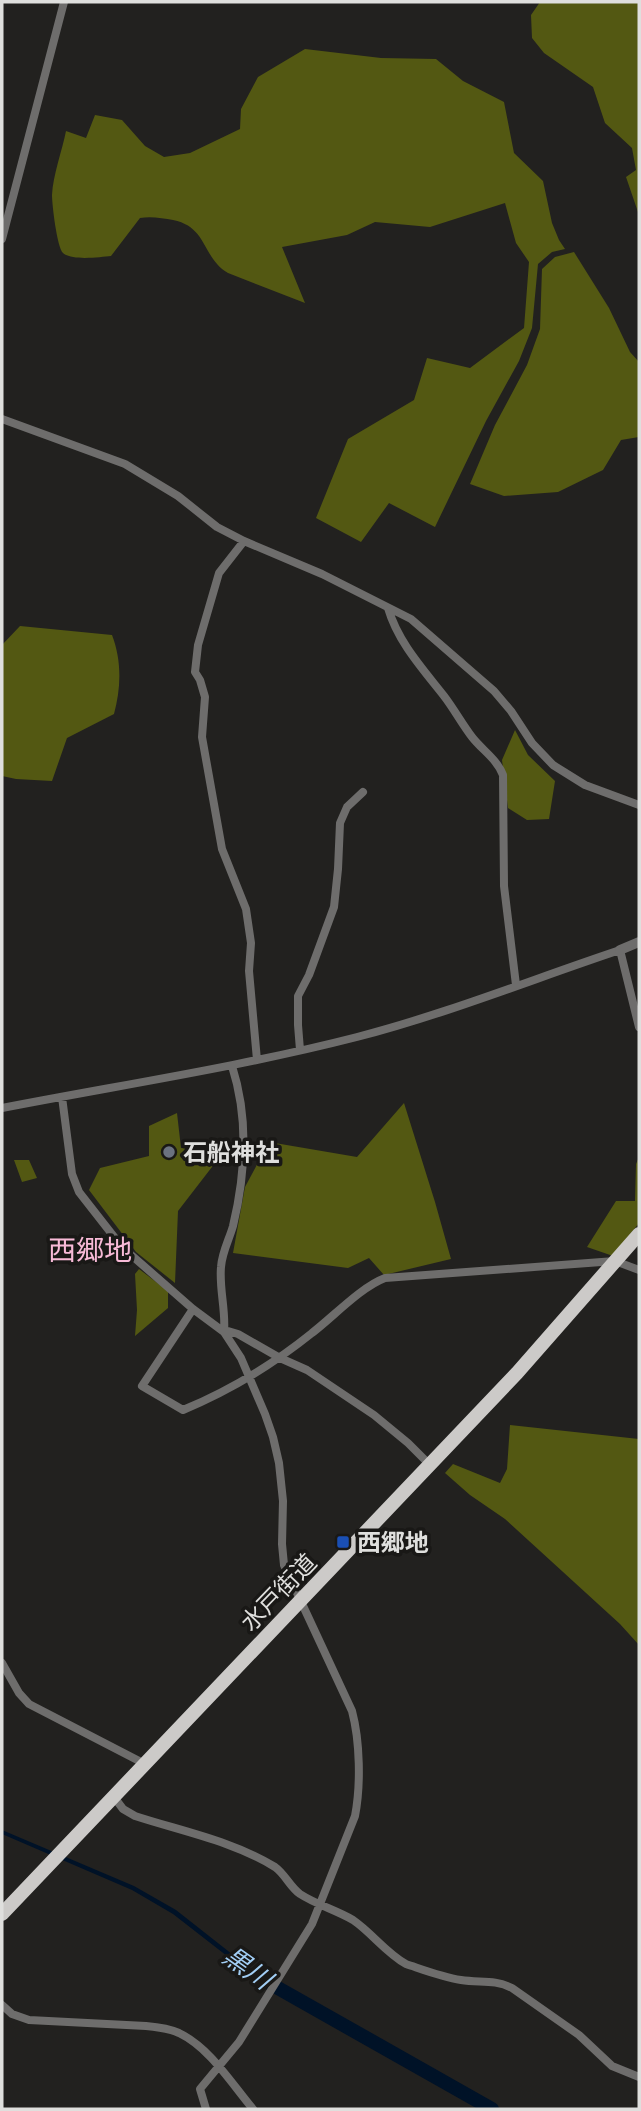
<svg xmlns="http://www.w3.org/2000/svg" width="641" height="2111" viewBox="0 0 641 2111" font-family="'IBM Plex Sans','Noto Sans JP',sans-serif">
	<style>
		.forest { fill: #535812 }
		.water { fill: #001227 }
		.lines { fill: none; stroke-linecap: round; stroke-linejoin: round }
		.river { stroke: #001227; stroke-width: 14 }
		.minor { stroke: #6e6d6c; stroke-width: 8 }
		.tertiary { stroke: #6e6d6c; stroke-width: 10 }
		.trunk { stroke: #cccac8; stroke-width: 14 }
		.worship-dot { fill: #6b7280; stroke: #191816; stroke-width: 2.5 }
		.transit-dot { fill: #1a4fb4; stroke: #191816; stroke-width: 2.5 }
		.labels { text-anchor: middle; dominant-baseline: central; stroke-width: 7; stroke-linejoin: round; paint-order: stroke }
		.poi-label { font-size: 24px; font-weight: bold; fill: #dfdfdd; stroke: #191816; text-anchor: start }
		.street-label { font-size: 24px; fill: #dfdfdd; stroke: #191816 }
		.water-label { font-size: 26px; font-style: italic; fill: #a2cef5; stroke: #191816 }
		.quarter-label { font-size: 28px; fill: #f8bad7; stroke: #191816 }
	</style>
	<rect width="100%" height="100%" fill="#22211f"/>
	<!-- forest -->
	<path class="forest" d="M 540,2 L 639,2 L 639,215 L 626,177 L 636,170 L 632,148 L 605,123 L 593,87 L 544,53 L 532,38 L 531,15 Z
		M 305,49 L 381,58 L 436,59 L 463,81 L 504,102 L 514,153 L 543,181 L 552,223 L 559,240 L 565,249 L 552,252 L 538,264 L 532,328 L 519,361 L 486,421 L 435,527 L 389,503 L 361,542 L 316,518 L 348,439 L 414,400 L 427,358 L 470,368 L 524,328 L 529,262 L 516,243 L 505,203 L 430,227 L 375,222 L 347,235 L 282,247 L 305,303 L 228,273 C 202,258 208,227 173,220 C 163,218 150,216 140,218 L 111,256 C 100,257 72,261 63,253 C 57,247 52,204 52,195 C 53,175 62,151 66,131 L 86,138 L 95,115 L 122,120 L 145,146 L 164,157 L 190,153 L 240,129 L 241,109 L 258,77 Z
		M 574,252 L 609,308 L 630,352 L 639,362 L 639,437 L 621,440 L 603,470 L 558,492 L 504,496 L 470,484 L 495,425 L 527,365 L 540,329 L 542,269 L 555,257 Z
		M 20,626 L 112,635 C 122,661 121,688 114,714 L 67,738 L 52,781 L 16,779 L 2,776 L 2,645 Z
		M 515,730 L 528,755 L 555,781 L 549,819 L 527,820 L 508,808 L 502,760 Z
		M 404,1103 L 435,1202 L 451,1259 L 384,1275 L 369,1258 L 348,1268 L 233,1253 L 245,1187 L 269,1142 L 357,1157 Z
		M 177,1113 L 181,1148 L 197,1149 L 229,1141 L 222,1154 L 178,1211 L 175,1283 L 136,1252 L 89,1190 L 100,1168 L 149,1156 L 149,1126 Z
		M 639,1157 L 639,1223 L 613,1256 L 587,1247 L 616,1201 L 635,1201 L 636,1164 Z
		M 14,1160 L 29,1160 L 37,1178 L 22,1182 Z
		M 139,1269 L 168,1291 L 168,1308 L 135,1336 L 137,1310 L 135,1274 Z
		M 510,1425 L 639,1439 L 639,1645 L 620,1624 L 505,1519 L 470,1495 L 445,1473 L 453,1464 L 500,1483 L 507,1469 Z"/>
	<!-- water -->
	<path class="water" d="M 2,1830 L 134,1886 L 176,1910 L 256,1973 L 279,1985 L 277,1989 L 254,1977 L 173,1914 L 132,1890 L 2,1834 Z"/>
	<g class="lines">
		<!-- river -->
		<path class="river" d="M 262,1979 L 492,2109"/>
		<!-- minor -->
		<path class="minor" d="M 2,239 L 64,2
			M 2,419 L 125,464 L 178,496 L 217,527 L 244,541 L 322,574 L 411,619 L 494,691 L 511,711 L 532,743 L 553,765 L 585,785 L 639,805
			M 244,541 L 219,573 L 198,645 L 195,672 L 200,680 L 205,697 L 202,737 L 222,849 L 246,909 L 251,943 L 249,971 L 257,1060
			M 388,608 C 398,642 422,668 444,696 C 454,709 462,724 472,737 C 482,750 497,759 503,775 L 504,886 L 516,985
			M 300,1050 L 298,1025 L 298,996 L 309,975 L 334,907 L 338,869 L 340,823 L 347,807 L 363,792
			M 232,1066 C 249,1119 246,1172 233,1226 C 229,1240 222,1252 221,1267 C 219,1289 226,1310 224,1332 L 228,1331 L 238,1334 L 280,1358 L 307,1370 L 374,1415 L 408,1443 L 430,1465
			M 62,1097 L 72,1174 L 79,1192 L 122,1247 L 193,1309 L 224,1332 L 241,1358 L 265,1414 L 273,1437 L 279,1463 L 283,1501 L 282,1544 L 284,1565 L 352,1711 C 360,1741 361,1785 355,1816 L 312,1924 L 239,2042 L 200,2089 L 206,2109
			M 2,1108 C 120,1085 240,1067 357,1037 C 446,1014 533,979 620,950 L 639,1027
			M 193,1309 L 142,1386 L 183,1410 C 231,1390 271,1366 312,1333 C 333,1317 361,1287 385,1278 L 615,1261 L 639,1270
			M 2,1663 L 19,1693 L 29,1704 L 145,1764
			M 114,1797 L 123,1809 L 135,1816 C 181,1831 233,1841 275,1867 C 285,1874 290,1887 300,1894 C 317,1905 336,1910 353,1920 C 372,1933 386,1953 406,1964 C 424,1970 442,1977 461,1980 C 480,1983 494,1979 512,1988 L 579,2035 L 612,2066 L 639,2077
			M 2,2005 L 12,2014 L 29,2020 L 146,2026 C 157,2027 168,2028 179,2033 C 210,2048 231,2083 253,2109"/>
		<!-- tertiary -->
		<path class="tertiary" d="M 620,950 L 639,942"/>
		<!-- trunk -->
		<path class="trunk" d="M 2,1914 L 517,1373 L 639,1234"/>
	</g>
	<!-- markers -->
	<circle class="worship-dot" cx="169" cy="1152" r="7"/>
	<rect class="transit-dot" x="336" y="1535" width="14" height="14" rx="3.5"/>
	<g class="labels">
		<!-- poi labels -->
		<g class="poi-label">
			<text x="183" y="1152">石船神社</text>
			<text x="357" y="1542">西郷地</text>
		</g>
		<!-- street labels -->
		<g class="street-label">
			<text transform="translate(278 1592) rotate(-46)">水戸街道</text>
		</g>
		<!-- water labels -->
		<g class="water-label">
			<text transform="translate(248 1967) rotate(35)">黒川</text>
		</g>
		<!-- quarter labels -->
		<g class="quarter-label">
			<text x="90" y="1249">西郷地</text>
		</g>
	</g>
	<!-- border -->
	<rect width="641" height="2111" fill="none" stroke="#dfdfdd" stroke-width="7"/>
</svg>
